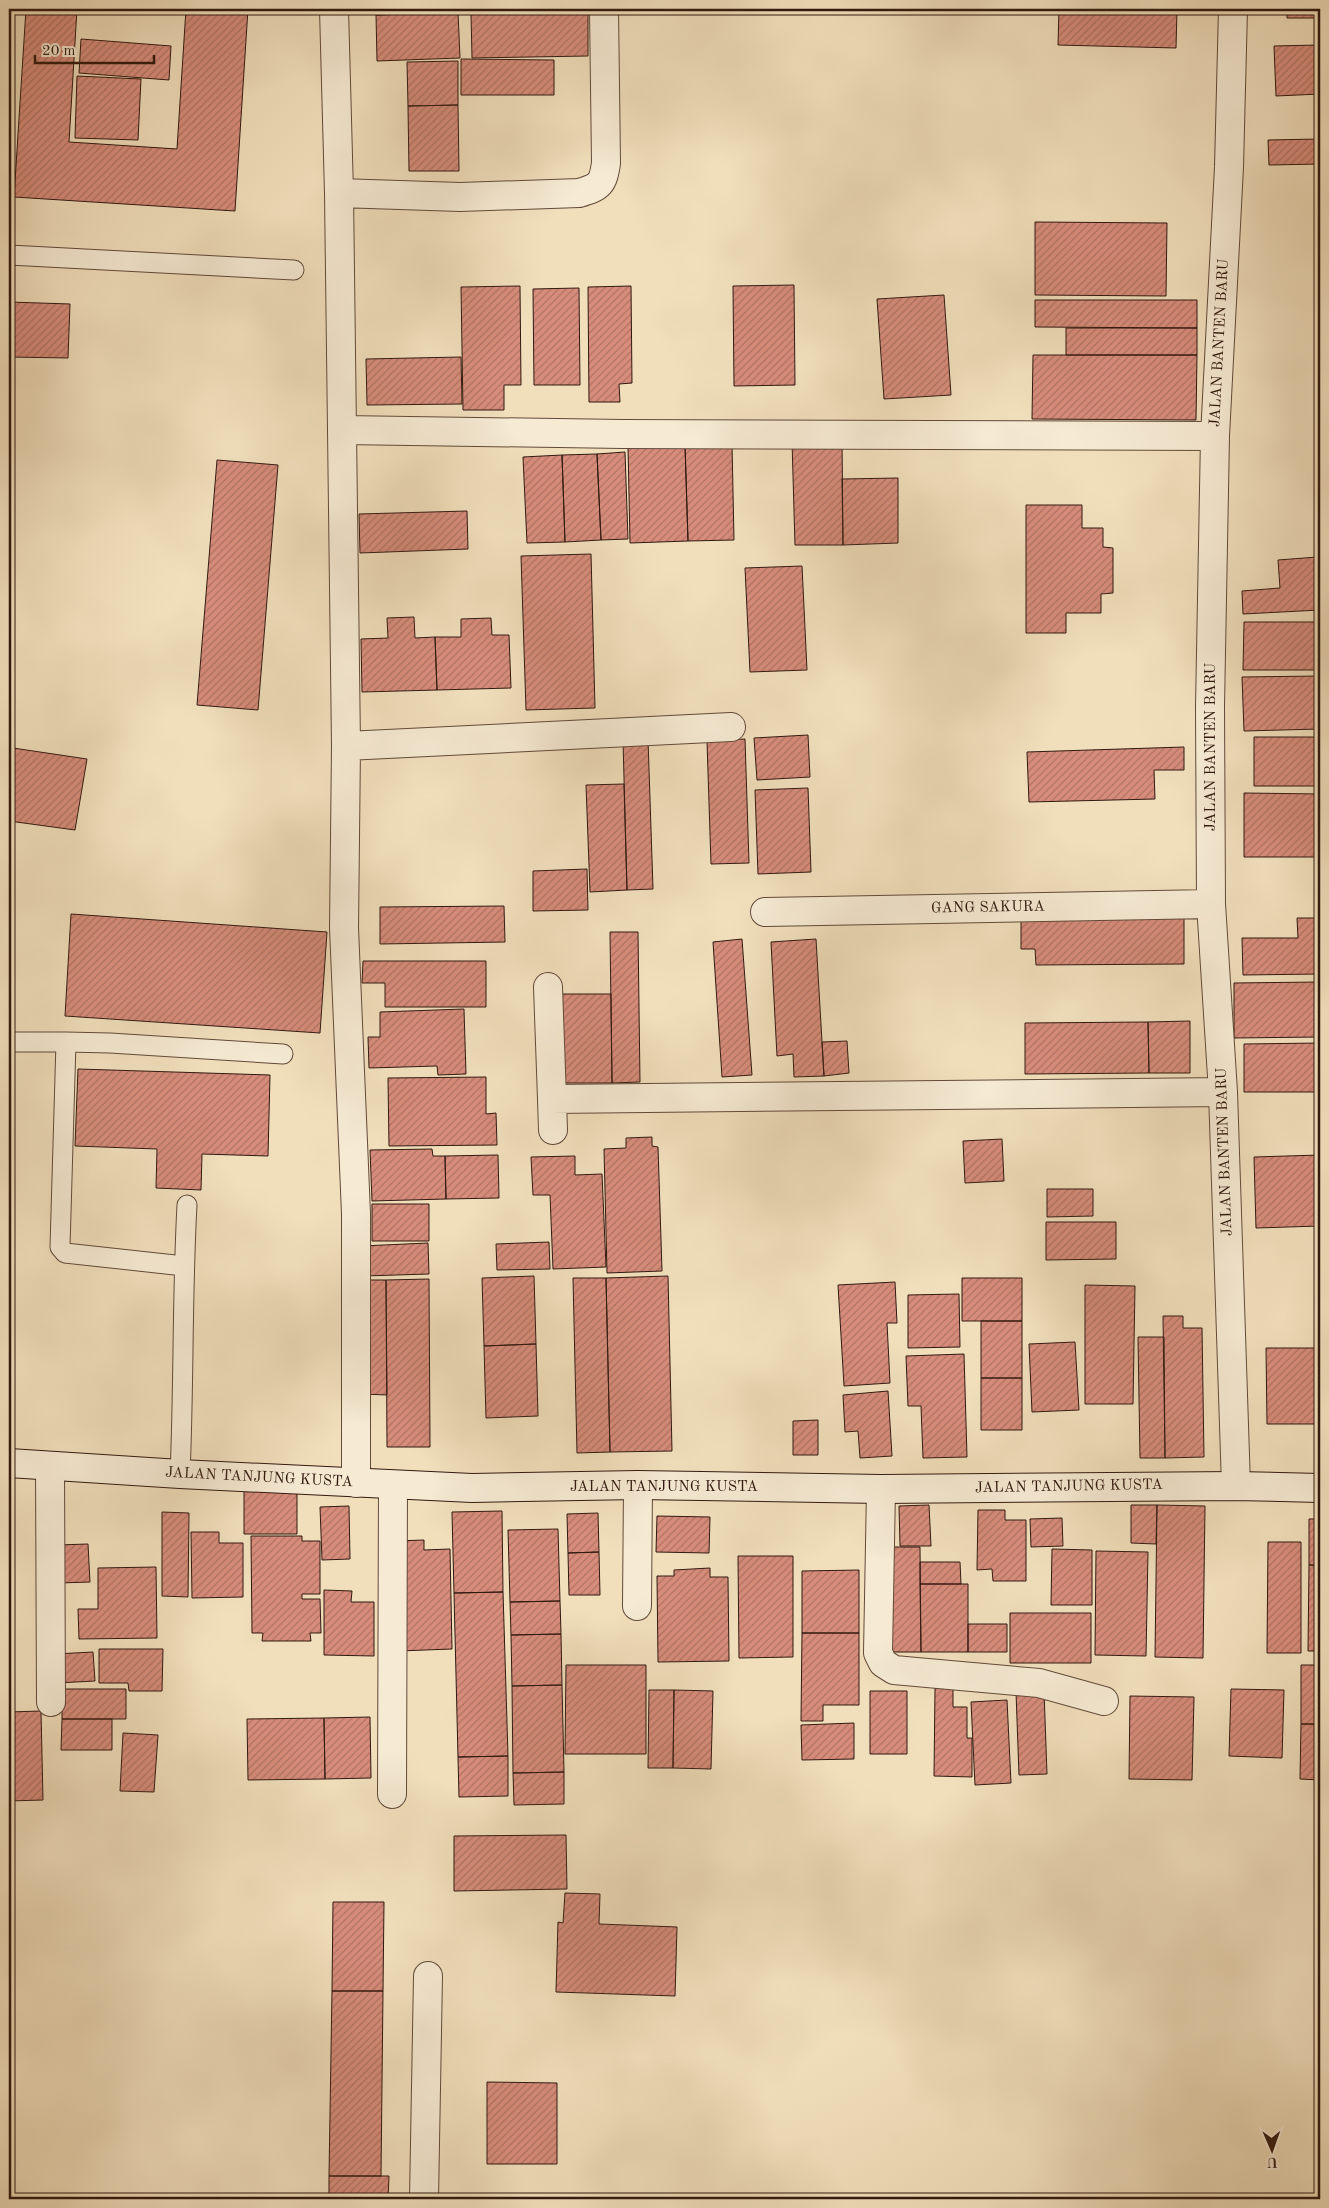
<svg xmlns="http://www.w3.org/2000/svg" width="1329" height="2208" viewBox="0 0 1329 2208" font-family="'Old Standard TT',serif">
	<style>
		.building { fill: url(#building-hatch); stroke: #31190f }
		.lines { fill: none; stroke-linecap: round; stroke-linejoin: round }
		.lane-casing { stroke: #614a3a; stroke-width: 21 }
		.street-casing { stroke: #614a3a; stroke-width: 30 }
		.secondary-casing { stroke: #31190f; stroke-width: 30 }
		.lane { stroke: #f6ead3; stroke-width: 19 }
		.street { stroke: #f6ead3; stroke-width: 28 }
		.secondary { stroke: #f6ead3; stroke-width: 28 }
		.labels { text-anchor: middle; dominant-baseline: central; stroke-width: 4.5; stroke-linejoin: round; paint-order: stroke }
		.street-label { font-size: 15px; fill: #31190f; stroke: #f6ead3 }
	</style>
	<defs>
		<pattern id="building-hatch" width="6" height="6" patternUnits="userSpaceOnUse" patternTransform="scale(1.25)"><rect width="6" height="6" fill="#d88d7c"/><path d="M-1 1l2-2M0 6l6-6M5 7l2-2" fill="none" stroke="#b07264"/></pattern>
	</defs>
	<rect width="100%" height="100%" fill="#f1dfbc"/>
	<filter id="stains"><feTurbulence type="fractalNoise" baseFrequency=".004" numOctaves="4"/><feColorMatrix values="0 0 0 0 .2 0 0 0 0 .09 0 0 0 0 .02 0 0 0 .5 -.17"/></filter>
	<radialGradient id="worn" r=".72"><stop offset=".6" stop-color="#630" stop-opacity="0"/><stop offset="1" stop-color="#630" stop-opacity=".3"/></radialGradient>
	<!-- building -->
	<path class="building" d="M 26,9 L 77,9 L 69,142 L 177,149 L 186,9 L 248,9 L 235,211 L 14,197 Z
		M 375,9 L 458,9 L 458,12 L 376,15 Z
		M 1059,9 L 1177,9 L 1176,48 L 1058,45 Z
		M 1287,9 L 1320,9 L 1320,18 L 1287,18 Z
		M 458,12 L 460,58 L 377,61 L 376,15 Z
		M 588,12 L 588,56 L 472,58 L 471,14 Z
		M 81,39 L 171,46 L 169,80 L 79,73 Z
		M 1320,45 L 1320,94 L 1276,96 L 1274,46 Z
		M 461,59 L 554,60 L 554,95 L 461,95 Z
		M 458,61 L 458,105 L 408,106 L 407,62 Z
		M 77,76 L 141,79 L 138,140 L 75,138 Z
		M 458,105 L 459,171 L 409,171 L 408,106 Z
		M 1320,139 L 1320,164 L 1269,165 L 1268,140 Z
		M 1035,222 L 1167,223 L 1166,296 L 1035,295 Z
		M 794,285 L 795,385 L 734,386 L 733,286 Z
		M 520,286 L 521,385 L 504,385 L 504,410 L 463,410 L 461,287 Z
		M 631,286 L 632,383 L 619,384 L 620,402 L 589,402 L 588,287 Z
		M 579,288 L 580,385 L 534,385 L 533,289 Z
		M 944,295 L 951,395 L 884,399 L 877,299 Z
		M 1035,300 L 1197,300 L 1197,328 L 1035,327 Z
		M 9,302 L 70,304 L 68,358 L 9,357 Z
		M 1066,328 L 1197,328 L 1197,355 L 1066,355 Z
		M 1033,355 L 1197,355 L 1196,420 L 1032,419 Z
		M 461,357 L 462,404 L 367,405 L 366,359 Z
		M 842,440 L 843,545 L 795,545 L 792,441 Z
		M 732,444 L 734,540 L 688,541 L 685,445 Z
		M 685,445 L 688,541 L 630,543 L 628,447 Z
		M 625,452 L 628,539 L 601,540 L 597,454 Z
		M 597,454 L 601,540 L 565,542 L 562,455 Z
		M 562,455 L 565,542 L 527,543 L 523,457 Z
		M 217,460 L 278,465 L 258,710 L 197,705 Z
		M 898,478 L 898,543 L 843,545 L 842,479 Z
		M 1026,505 L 1082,505 L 1082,528 L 1103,528 L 1103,547 L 1113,548 L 1113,593 L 1101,594 L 1101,613 L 1066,613 L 1066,633 L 1026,633 Z
		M 467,511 L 468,549 L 360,553 L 359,514 Z
		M 591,554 L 595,708 L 526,710 L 521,556 Z
		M 1317,557 L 1320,610 L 1243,614 L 1242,591 L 1280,588 L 1278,560 Z
		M 802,566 L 807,670 L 750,672 L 745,568 Z
		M 414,617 L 415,638 L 435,637 L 437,690 L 362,692 L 361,639 L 388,638 L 387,618 Z
		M 491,618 L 492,635 L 509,635 L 511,688 L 437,690 L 435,637 L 461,637 L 461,619 Z
		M 1244,622 L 1320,622 L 1320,670 L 1243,670 Z
		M 1320,676 L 1320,729 L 1244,731 L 1242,677 Z
		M 808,735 L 810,777 L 757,780 L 754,738 Z
		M 1254,737 L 1320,737 L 1320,786 L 1254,786 Z
		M 648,739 L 653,889 L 627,890 L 623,740 Z
		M 745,739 L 749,863 L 711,864 L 707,741 Z
		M 1184,747 L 1184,770 L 1154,770 L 1155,799 L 1029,802 L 1027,752 Z
		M 13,748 L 87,759 L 75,830 L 9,821 L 9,773 Z
		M 624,784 L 627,890 L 590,892 L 586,785 Z
		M 808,788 L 811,872 L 758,874 L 755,790 Z
		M 1244,793 L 1320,794 L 1320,857 L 1244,857 Z
		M 587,869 L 588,910 L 533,911 L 533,871 Z
		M 504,906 L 505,942 L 380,944 L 380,907 Z
		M 1184,908 L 1184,964 L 1036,965 L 1035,949 L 1021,949 L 1021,909 Z
		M 71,914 L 327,932 L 320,1033 L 65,1016 Z
		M 1297,918 L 1320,918 L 1320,974 L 1243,975 L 1242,938 L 1298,938 Z
		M 610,932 L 638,932 L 640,1082 L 612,1083 Z
		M 742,939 L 752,1075 L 722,1077 L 713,942 Z
		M 816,939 L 824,1076 L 794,1077 L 793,1054 L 777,1056 L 771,942 Z
		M 363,961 L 486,961 L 486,1007 L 385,1007 L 385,983 L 362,983 Z
		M 1320,982 L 1320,1037 L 1234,1038 L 1234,983 Z
		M 557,994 L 611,994 L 612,1083 L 559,1083 Z
		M 464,1009 L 466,1074 L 438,1075 L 437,1066 L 369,1068 L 368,1037 L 380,1037 L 380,1012 Z
		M 1190,1021 L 1190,1073 L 1149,1073 L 1148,1022 Z
		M 1148,1022 L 1149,1073 L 1025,1074 L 1025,1023 Z
		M 847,1041 L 849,1073 L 824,1076 L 822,1042 Z
		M 1320,1043 L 1320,1092 L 1244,1092 L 1244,1044 Z
		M 78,1069 L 270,1075 L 268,1156 L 202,1154 L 201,1190 L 156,1188 L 157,1149 L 75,1146 Z
		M 486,1077 L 486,1114 L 496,1113 L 497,1145 L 389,1146 L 388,1078 Z
		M 652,1137 L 652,1146 L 658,1147 L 662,1271 L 607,1273 L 604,1149 L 626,1148 L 626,1138 Z
		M 1002,1139 L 1004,1181 L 965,1183 L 963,1141 Z
		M 432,1149 L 433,1156 L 445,1156 L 446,1199 L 372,1201 L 370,1150 Z
		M 498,1155 L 499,1198 L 446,1199 L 445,1156 Z
		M 1320,1155 L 1320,1226 L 1256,1228 L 1254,1157 Z
		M 575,1156 L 575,1175 L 602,1174 L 606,1267 L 553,1269 L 550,1195 L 533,1195 L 531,1157 Z
		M 1047,1189 L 1093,1189 L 1093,1216 L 1047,1217 Z
		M 372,1204 L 429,1204 L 429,1241 L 372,1241 Z
		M 1046,1222 L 1116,1222 L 1116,1259 L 1046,1260 Z
		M 549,1242 L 550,1269 L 497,1270 L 496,1244 Z
		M 428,1243 L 429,1274 L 363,1276 L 362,1246 Z
		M 534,1276 L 536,1344 L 484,1346 L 482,1278 Z
		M 668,1276 L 672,1451 L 610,1452 L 606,1278 Z
		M 573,1278 L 606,1278 L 610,1452 L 577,1453 Z
		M 962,1278 L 1022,1278 L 1022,1321 L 962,1321 Z
		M 429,1279 L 430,1447 L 387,1447 L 386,1280 Z
		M 362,1280 L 386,1280 L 387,1395 L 363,1394 Z
		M 895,1282 L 897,1323 L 887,1323 L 890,1383 L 844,1386 L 838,1285 Z
		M 1085,1285 L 1135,1286 L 1133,1404 L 1085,1404 Z
		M 959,1294 L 960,1347 L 908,1348 L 908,1295 Z
		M 1163,1316 L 1183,1316 L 1183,1328 L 1202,1328 L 1204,1457 L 1165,1458 Z
		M 981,1321 L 1022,1321 L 1022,1378 L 981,1378 Z
		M 1138,1337 L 1164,1337 L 1165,1458 L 1140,1458 Z
		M 1075,1342 L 1079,1410 L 1032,1412 L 1029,1344 Z
		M 536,1344 L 538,1416 L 486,1418 L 484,1346 Z
		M 1266,1348 L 1316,1348 L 1318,1424 L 1267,1424 Z
		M 964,1354 L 967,1457 L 923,1458 L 921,1406 L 908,1406 L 906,1356 Z
		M 981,1378 L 1022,1378 L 1022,1430 L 981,1430 Z
		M 888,1391 L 892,1456 L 860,1458 L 858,1431 L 845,1432 L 843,1395 Z
		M 818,1420 L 818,1455 L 793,1455 L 793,1421 Z
		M 244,1485 L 297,1485 L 297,1534 L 244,1534 Z
		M 929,1505 L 931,1546 L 900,1546 L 899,1506 Z
		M 1131,1505 L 1157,1505 L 1156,1544 L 1131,1543 Z
		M 1157,1505 L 1205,1506 L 1203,1658 L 1155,1657 Z
		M 349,1506 L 350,1559 L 322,1560 L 320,1507 Z
		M 978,1510 L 1005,1510 L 1005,1520 L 1026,1520 L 1026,1581 L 993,1581 L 992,1569 L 977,1570 Z
		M 502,1511 L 503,1592 L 454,1593 L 452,1512 Z
		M 162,1512 L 189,1513 L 188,1597 L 162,1596 Z
		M 598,1513 L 599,1552 L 568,1553 L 567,1514 Z
		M 657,1516 L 710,1517 L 709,1553 L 656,1552 Z
		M 1062,1518 L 1063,1546 L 1031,1547 L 1030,1519 Z
		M 1309,1519 L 1320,1519 L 1320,1565 L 1309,1565 Z
		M 558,1529 L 560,1601 L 510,1602 L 508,1530 Z
		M 191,1532 L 219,1532 L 219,1543 L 243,1543 L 243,1597 L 192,1598 Z
		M 251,1536 L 302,1536 L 302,1541 L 320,1541 L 320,1594 L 302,1594 L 302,1599 L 320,1599 L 321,1633 L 310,1633 L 311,1641 L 262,1641 L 263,1633 L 252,1633 Z
		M 424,1540 L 424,1550 L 450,1549 L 452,1649 L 398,1651 L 395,1541 Z
		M 1268,1542 L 1301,1542 L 1301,1653 L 1267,1653 Z
		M 88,1544 L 90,1582 L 59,1583 L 57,1545 Z
		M 882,1547 L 920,1547 L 921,1652 L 883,1652 Z
		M 1052,1549 L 1092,1550 L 1092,1605 L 1051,1605 Z
		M 1096,1551 L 1148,1552 L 1146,1656 L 1095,1655 Z
		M 599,1552 L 600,1595 L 569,1595 L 568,1553 Z
		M 738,1556 L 793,1556 L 793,1657 L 739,1658 Z
		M 920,1562 L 960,1562 L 961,1584 L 920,1584 Z
		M 1309,1565 L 1320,1565 L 1320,1651 L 1308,1651 Z
		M 156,1567 L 157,1638 L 79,1639 L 78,1609 L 98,1609 L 98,1568 Z
		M 710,1568 L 710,1577 L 728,1577 L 729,1661 L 658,1662 L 657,1576 L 674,1576 L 674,1570 Z
		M 859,1570 L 859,1633 L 802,1633 L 802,1571 Z
		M 920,1584 L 968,1584 L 968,1652 L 921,1652 Z
		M 324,1590 L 352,1591 L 351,1602 L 374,1602 L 374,1656 L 324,1655 Z
		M 503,1592 L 508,1756 L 458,1757 L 454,1593 Z
		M 560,1601 L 561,1634 L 511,1635 L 510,1602 Z
		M 1010,1613 L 1091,1613 L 1091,1663 L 1010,1663 Z
		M 968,1624 L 1007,1624 L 1007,1652 L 968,1652 Z
		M 802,1633 L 859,1633 L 859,1705 L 823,1705 L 823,1721 L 801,1721 Z
		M 561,1634 L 562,1685 L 512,1686 L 511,1635 Z
		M 99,1649 L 163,1649 L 162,1691 L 129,1691 L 128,1683 L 99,1683 Z
		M 93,1652 L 95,1681 L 56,1683 L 55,1654 Z
		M 566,1665 L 646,1665 L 646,1754 L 565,1754 Z
		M 1301,1665 L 1320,1665 L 1320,1724 L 1301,1724 Z
		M 562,1685 L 564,1772 L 513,1773 L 512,1686 Z
		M 935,1688 L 953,1688 L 953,1707 L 967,1707 L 967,1738 L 972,1738 L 972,1777 L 934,1776 Z
		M 62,1689 L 126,1689 L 126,1719 L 62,1719 Z
		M 1231,1689 L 1284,1690 L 1282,1758 L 1229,1756 Z
		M 649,1690 L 674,1690 L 673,1768 L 648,1768 Z
		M 674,1690 L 713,1691 L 711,1769 L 673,1768 Z
		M 870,1691 L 907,1691 L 907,1754 L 870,1754 Z
		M 1044,1691 L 1047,1774 L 1019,1775 L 1016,1692 Z
		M 1130,1696 L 1194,1697 L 1192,1780 L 1129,1779 Z
		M 1007,1700 L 1011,1783 L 975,1785 L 971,1702 Z
		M 41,1711 L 43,1800 L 9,1801 L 9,1712 Z
		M 370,1717 L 371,1778 L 325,1779 L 324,1718 Z
		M 324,1718 L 325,1779 L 248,1780 L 247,1719 Z
		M 62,1719 L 112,1719 L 112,1750 L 61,1750 Z
		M 854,1723 L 854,1759 L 802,1760 L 801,1725 Z
		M 1301,1724 L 1320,1724 L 1320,1780 L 1300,1779 Z
		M 123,1733 L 158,1735 L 154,1792 L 120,1791 Z
		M 508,1756 L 508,1796 L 459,1797 L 458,1757 Z
		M 564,1772 L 564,1804 L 514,1805 L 513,1773 Z
		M 566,1835 L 567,1889 L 454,1891 L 454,1836 Z
		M 565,1893 L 600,1894 L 599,1924 L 677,1927 L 675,1996 L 556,1992 L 558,1922 L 563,1923 Z
		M 333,1902 L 384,1902 L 383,1991 L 332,1991 Z
		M 332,1991 L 383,1991 L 381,2176 L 329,2176 Z
		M 487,2082 L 557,2083 L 557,2164 L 487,2164 Z
		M 329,2176 L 389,2176 L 388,2199 L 329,2199 Z"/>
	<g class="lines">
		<defs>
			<path id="lane" d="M 9,255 L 294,270
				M 9,1042 L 66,1042
				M 184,1266 L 65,1253 L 60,1247 L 66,1042 L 110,1043 L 283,1054
				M 180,1474 C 184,1385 182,1295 187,1205"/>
			<path id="street" d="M 334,9 L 339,193
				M 1233,9 L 1229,167 L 1215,436 L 1210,707 L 1211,904 L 1223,1092 L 1236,1486
				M 343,430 L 623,434 L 1215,436
				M 346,746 L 731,727
				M 765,912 L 1211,904
				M 548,987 L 552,1099 L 1223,1092
				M 552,1099 L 553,1130
				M 50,1466 L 51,1702
				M 356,1483 L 356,1214 L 344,928 L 346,746 L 339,193 L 460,197 L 579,193 C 600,187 603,184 606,163 L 604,9
				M 881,1489 L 878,1653 L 883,1663 L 894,1670 L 1039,1683 L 1104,1701
				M 637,1606 L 638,1485
				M 392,1794 L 393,1485
				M 424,2199 L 428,1976"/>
			<path id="secondary" d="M 9,1463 L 180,1474 L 472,1488 L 638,1485 L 881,1489 L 1236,1486 L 1320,1488"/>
		</defs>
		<!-- lane casing -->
		<use href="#lane" class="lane-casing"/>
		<!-- street casing -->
		<use href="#street" class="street-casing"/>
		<!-- secondary casing -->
		<use href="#secondary" class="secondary-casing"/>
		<!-- lane -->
		<use href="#lane" class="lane"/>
		<!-- street -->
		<use href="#street" class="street"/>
		<!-- secondary -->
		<use href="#secondary" class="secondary"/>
	</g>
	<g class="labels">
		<!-- street labels -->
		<g class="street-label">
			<text transform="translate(1220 343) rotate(-87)">JALAN BANTEN BARU</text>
			<text transform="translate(1211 747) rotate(-90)">JALAN BANTEN BARU</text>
			<text transform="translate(988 908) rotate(-1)">GANG SAKURA</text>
			<text transform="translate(1225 1152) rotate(-92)">JALAN BANTEN BARU</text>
			<text transform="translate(259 1478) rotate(3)">JALAN TANJUNG KUSTA</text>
			<text x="664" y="1487">JALAN TANJUNG KUSTA</text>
			<text transform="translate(1069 1487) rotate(-1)">JALAN TANJUNG KUSTA</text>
		</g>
	</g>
	<!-- margin -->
	<rect width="1329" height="2208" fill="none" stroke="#f1dfbc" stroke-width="30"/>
	<rect x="10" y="10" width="1309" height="2188" fill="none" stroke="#31190f" stroke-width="2.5"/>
	<rect x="15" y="15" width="1299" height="2178" fill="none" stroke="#31190f"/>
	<!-- north arrow -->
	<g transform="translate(1272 2150) rotate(178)" stroke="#f6ead3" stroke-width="4" paint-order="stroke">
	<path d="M0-4L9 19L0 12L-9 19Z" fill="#31190f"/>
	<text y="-8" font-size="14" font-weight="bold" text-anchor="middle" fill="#31190f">U</text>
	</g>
	<!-- scale -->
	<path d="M35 55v8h119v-8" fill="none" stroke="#31190f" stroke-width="2.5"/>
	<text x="42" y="55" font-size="15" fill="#31190f" stroke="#f6ead3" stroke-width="4" paint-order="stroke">20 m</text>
	<rect width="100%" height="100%" filter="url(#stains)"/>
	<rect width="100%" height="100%" fill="url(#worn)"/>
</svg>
